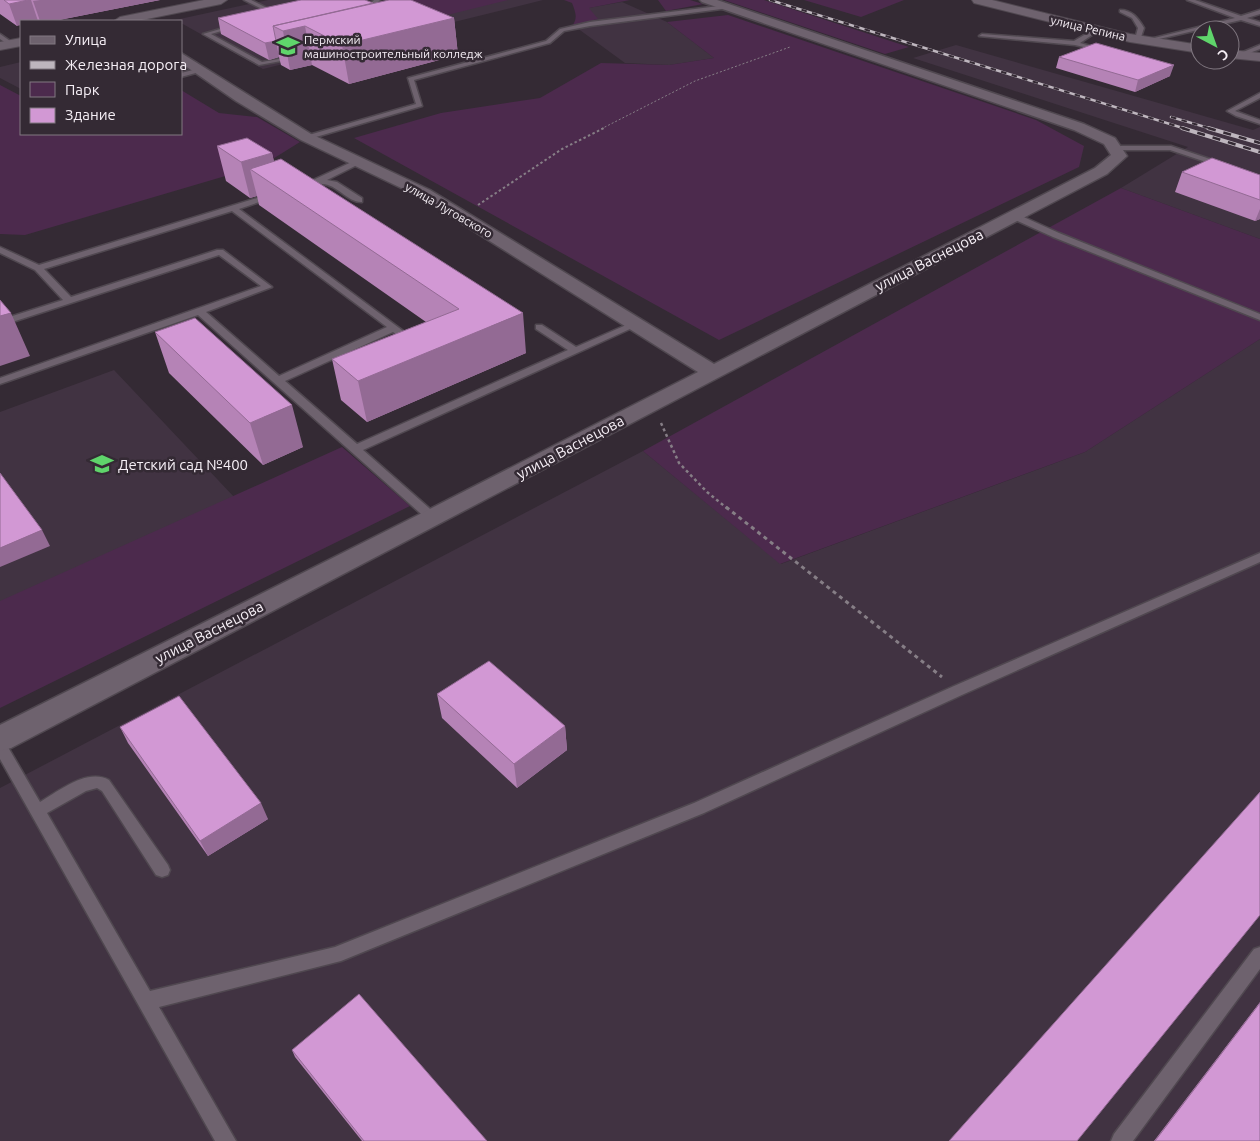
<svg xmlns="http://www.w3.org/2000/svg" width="1260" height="1141" viewBox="0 0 1260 1141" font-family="Ubuntu,sans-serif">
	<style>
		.built { fill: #413342 }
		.green { fill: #4c2a4d }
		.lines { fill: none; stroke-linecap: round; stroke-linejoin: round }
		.service-casing { stroke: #504850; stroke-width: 3 }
		.minor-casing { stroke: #504850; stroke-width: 3 }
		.tertiary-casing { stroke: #504850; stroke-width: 2 }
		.path-far3 { stroke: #867e86; stroke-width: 1; stroke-dasharray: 2 2; stroke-linecap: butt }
		.path-far2 { stroke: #867e86; stroke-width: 2; stroke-dasharray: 2.5 2.5; stroke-linecap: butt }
		.path-far1 { stroke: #867e86; stroke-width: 2.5; stroke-dasharray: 3 3; stroke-linecap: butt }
		.path { stroke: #867e86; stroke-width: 3; stroke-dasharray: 4 4; stroke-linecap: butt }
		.service { fill: #6e626e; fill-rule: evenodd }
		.minor { fill: #6e626e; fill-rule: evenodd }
		.tertiary { fill: #6e626e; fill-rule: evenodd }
		.rail-far1-casing { stroke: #beb6be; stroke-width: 2.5 }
		.rail-casing { stroke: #beb6be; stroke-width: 4 }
		.rail-far1 { stroke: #342a34; stroke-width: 2; stroke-dasharray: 5.5; stroke-linecap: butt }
		.rail { stroke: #342a34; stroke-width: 2.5; stroke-dasharray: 8; stroke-linecap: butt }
		.wall { fill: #b583b6 }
		.shaded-wall { fill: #936a94 }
		.building { fill: #d298d4; stroke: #936a94 }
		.labels { text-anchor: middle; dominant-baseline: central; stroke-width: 5; stroke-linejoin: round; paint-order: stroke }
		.far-street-label { font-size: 12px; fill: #f5eef5; stroke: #342a34 }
		.far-poi-label { font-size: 12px; fill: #f5eef5; stroke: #342a34; text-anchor: start }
		.street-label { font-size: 15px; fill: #f5eef5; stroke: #342a34 }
		.poi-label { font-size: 15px; fill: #f5eef5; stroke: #342a34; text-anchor: start }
	</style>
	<rect width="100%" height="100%" fill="#342a34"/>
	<!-- built -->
	<path class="built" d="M 268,0 L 543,0 L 263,69 L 181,23 L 181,21 L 175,20 Z
		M 622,2 L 667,22 L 714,58 L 669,65 L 625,63 L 573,25 L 597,19 L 588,8 Z
		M 956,45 L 1253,130 L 1260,127 L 1260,239 L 1121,188 L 1188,147 L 913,58 Z
		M 21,62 L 21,89 L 0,78 L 0,67 Z
		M 1260,339 L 1260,1141 L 0,1141 L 0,788 L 643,451 L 781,564 L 1085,452 Z
		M 114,370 L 252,516 L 0,632 L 0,412 Z"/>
	<!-- green -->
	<path class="green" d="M 412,0 L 508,0 L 427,20 L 392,5 Z
		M 564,0 L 630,0 L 589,8 L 598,19 L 573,25 C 578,17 575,11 572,3 Z
		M 658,0 L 690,0 L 703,4 L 666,11 Z
		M 724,0 L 764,0 L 909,47 L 885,54 Z
		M 804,0 L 904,0 L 861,17 Z
		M 728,15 L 1036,120 L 1084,146 L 1079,167 L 719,340 L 354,138 L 441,113 L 540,98 L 601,63 L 669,65 L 714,58 L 667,22 Z
		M 0,85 L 21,96 L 21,134 L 181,134 L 181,90 L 219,113 L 257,117 L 300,142 L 263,165 L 25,235 L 0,234 Z
		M 1121,188 L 1260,239 L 1260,339 L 1085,452 L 780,564 L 643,451 Z
		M 342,447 L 410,506 L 0,708 L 0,601 Z"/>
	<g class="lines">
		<defs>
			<path id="service" d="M 244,0 L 251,0 L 281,15 L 276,16 Z
				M 374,0 L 380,0 L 372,9 L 378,12 L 376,15 L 365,10 Z
				M 1187,0 L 1195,0 L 1241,16 L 1260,10 L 1260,14 L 1247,18 L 1260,22 L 1260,26 L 1241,20 L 1146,42 L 1146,40 L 1235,18 Z
				M 727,5 L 729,8 L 590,26 L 564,31 L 550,43 L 414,80 L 422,106 L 309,139 L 302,137 L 416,104 L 408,78 L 546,41 L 560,29 L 590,22 Z
				M 1120,10 C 1132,10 1138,18 1144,28 L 1140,40 L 1135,39 L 1138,28 L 1132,18 L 1120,12 Z
				M 234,25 L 239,26 L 211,34 L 262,62 L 295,56 L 298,58 L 259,65 L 203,34 Z
				M 1096,28 L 1098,31 L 1080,43 L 1105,50 L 1105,52 L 1075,45 L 979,36 L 982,34 L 1074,41 Z
				M 0,34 L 13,43 L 13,45 L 9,45 L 0,39 Z
				M 1260,45 L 1260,49 L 1239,57 L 1236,55 Z
				M 201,68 L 204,70 L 203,71 L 181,77 L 181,73 Z
				M 1260,93 L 1260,98 L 1235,111 L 1260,120 L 1260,124 L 1236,116 L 1227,111 Z
				M 1112,146 L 1171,146 L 1228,165 L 1221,167 L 1170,150 L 1112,150 Z
				M 356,160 L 363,162 L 327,180 L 337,182 L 362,198 L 362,202 C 348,203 337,184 322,184 C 316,183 308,188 302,189 L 298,187 Z
				M 270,194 L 277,196 L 239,209 L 418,342 L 416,344 L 410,344 L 393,332 L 285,381 L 357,444 L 568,350 L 536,329 L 536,325 L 542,325 L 576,347 L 633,322 L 636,321 L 641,324 L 363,450 L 437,515 L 439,518 L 437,521 L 429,521 L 198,315 L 0,384 L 0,378 L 261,286 L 219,255 L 0,326 L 0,320 L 63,300 L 35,270 L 0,253 L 0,247 L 39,265 ZM 232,211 L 387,327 L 279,376 L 206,312 L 272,287 L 223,250 L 217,250 L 71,297 L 44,269 Z
				M 1011,214 L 1017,214 L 1059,233 L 1260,314 L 1260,320 L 1053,237 L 1011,218 Z
				M 1260,553 L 1260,562 L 964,694 L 704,813 L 341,961 L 159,1007 L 236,1141 L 215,1141 L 0,759 L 0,740 L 5,742 L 40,802 C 59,791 87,768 109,780 L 168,865 L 170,870 L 168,875 L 162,877 L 156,875 L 102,791 L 97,788 L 86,791 L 47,813 L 150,991 L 335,947 L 694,803 L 954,686 Z
				M 1260,947 L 1260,969 L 1133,1141 L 1111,1141 L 1114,1134 L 1254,949 Z"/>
			<path id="minor" d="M 700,0 L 717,0 L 1084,124 L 1115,138 L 1127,156 L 1107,174 L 11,748 L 0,751 L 0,725 L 424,512 L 698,372 L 418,196 L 301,140 L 236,101 L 181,63 L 181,53 L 311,134 L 430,190 L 714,364 L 1095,168 L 1111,155 L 1104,144 L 1074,130 L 702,2 Z"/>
			<path id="tertiary" d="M 204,0 L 227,0 L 221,4 L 137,21 L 114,21 L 120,17 Z
				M 972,0 L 992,0 L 1130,34 L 1200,45 L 1200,53 L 1130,42 L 974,3 Z
				M 21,38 L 21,46 L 0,50 L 0,42 Z
				M 1230,50 L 1260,53 L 1260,61 L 1230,58 Z"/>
		</defs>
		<!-- service casing -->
		<use href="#service" class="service-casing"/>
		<!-- minor casing -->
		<use href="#minor" class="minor-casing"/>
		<!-- tertiary casing -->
		<use href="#tertiary" class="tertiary-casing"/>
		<!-- path-far3 -->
		<path class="path-far3" d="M 601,129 L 695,81 L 790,47"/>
		<!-- path-far2 -->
		<path class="path-far2" d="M 478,205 L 562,149 L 604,128"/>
		<!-- path-far1 -->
		<path class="path-far1" d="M 661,423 L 679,463 L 707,492 L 728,509"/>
		<!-- path -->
		<path class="path" d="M 726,507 L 942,677"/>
		<!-- service -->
		<use href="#service" class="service"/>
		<!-- minor -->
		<use href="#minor" class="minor"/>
		<!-- tertiary -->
		<use href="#tertiary" class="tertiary"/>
		<defs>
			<path id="rail-far1" d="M 770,0 L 1186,129
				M 1171,117 L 1212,129"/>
			<path id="rail" d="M 1182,128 L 1260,152
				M 1208,128 L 1260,143"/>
		</defs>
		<!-- rail-far1 casing -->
		<use href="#rail-far1" class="rail-far1-casing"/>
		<!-- rail casing -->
		<use href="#rail" class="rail-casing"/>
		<!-- rail-far1 -->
		<use href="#rail-far1" class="rail-far1"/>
		<!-- rail -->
		<use href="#rail" class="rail"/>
	</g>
	<!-- wall -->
	<path class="wall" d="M 0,0 L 160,0 L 54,21 L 21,21 L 17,26 L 0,14 Z
		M 373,3 L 454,18 L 458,55 L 349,84 L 312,65 L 290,70 L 281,65 L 279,57 L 269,60 L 221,34 L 218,18 Z
		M 1059,57 L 1170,76 L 1135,92 L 1056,68 Z
		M 217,146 L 272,153 L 274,162 L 526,353 L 367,422 L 341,400 L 332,359 L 426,322 L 259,205 L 257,196 L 250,198 L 226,181 Z
		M 1182,172 L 1260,175 L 1260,219 L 1255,221 L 1175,192 Z
		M 155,332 L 303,447 L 263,465 L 169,373 Z
		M 437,694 L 565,726 L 567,750 L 517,788 L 442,718 Z
		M 120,727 L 268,819 L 208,856 L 128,743 Z
		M 1260,1002 L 1260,1141 L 1154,1141 Z
		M 292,1050 L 487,1141 L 362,1141 L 295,1057 Z"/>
	<!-- shaded-wall -->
	<path class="shaded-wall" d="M 28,0 L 31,0 L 38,21 L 21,21 L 21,25 L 17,26 L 9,4 Z
		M 40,0 L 160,0 L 54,21 L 40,21 L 33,1 Z
		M 454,18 L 458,55 L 349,84 L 342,45 Z
		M 305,26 L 312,65 L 290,70 L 283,31 Z
		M 276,41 L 279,57 L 269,60 L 265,43 Z
		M 1174,65 L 1170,76 L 1135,92 L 1138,80 Z
		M 272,153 L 280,188 L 250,169 L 257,196 L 250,198 L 241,162 Z
		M 1260,209 L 1260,219 L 1255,221 Z
		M 11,313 L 30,356 L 0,366 L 0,316 Z
		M 523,313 L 526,353 L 367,422 L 358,381 Z
		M 292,405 L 303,447 L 263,465 L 250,423 Z
		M 42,530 L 50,546 L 0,567 L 0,548 Z
		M 565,726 L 567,750 L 517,788 L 514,764 Z
		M 261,803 L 268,819 L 208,856 L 200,841 Z"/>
	<!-- building -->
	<path class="building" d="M 4,0 L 28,0 L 9,4 Z
		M 301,0 L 365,0 L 373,3 L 273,26 L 276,41 L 265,43 L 218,18 Z
		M 389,0 L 411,0 L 454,18 L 342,45 L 305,26 L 283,31 L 273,26 Z
		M 1096,43 L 1174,65 L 1138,80 L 1059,57 Z
		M 247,138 L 272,153 L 241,162 L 217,146 Z
		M 1212,158 L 1260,175 L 1260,200 L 1182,172 Z
		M 281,159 L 523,313 L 358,381 L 332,359 L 459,309 L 250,169 Z
		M 0,300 L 11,313 L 0,316 Z
		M 195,318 L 292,405 L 250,423 L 155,332 Z
		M 0,473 L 42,530 L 0,548 Z
		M 489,661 L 565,726 L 514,764 L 437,694 Z
		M 179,696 L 261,803 L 200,841 L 120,727 Z
		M 1260,792 L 1260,915 L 1077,1141 L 949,1141 Z
		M 359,994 L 487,1141 L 364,1141 L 292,1050 Z
		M 1260,1003 L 1260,1141 L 1155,1141 Z"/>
	<!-- icons -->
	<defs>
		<symbol id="university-bare" viewBox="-9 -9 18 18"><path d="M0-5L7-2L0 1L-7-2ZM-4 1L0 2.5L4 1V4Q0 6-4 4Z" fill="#5fd56b" stroke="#342a34" stroke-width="2.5" paint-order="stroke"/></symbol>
		<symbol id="school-bare" viewBox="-9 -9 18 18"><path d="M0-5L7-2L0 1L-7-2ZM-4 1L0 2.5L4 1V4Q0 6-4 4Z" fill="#5fd56b" stroke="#342a34" stroke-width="2.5" paint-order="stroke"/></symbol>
	</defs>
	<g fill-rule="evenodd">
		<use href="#university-bare" x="272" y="30" width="32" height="32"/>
		<use href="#school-bare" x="86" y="448" width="32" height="32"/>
	</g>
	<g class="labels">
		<!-- far-street labels -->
		<g class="far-street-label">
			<text transform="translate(1088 28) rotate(13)">улица Репина</text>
			<text transform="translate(449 210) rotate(30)">улица Луговского</text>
		</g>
		<!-- far-poi labels -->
		<g class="far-poi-label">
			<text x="304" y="39">Пермский<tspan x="304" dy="14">машиностроительный колледж</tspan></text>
		</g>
		<!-- street labels -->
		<g class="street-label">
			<text transform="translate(929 260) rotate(-27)">улица Васнецова</text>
			<text transform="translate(570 447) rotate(-28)">улица Васнецова</text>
			<text transform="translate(209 632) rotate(-27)">улица Васнецова</text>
		</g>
		<!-- poi labels -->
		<g class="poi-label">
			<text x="118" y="464">Детский сад №400</text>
		</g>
	</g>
	<!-- legend -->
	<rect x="20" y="20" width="162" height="115" fill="#342a34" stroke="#817881"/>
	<rect x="30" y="36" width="25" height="8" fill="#6e626e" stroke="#817881"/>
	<text x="65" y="45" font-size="15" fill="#f5eef5">Улица</text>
	<rect x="30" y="61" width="25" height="8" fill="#beb6be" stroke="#817881"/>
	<text x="65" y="70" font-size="15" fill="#f5eef5">Железная дорога</text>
	<rect x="30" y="82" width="25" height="15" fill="#4c2a4d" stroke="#817881"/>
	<text x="65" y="95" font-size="15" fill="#f5eef5">Парк</text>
	<rect x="30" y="108" width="25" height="15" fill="#d298d4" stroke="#817881"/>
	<text x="65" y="120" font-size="15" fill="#f5eef5">Здание</text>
	<!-- north arrow -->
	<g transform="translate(1215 45) rotate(139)"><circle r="24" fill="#342a34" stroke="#817881"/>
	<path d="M0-4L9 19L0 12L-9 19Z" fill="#5fd56b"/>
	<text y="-8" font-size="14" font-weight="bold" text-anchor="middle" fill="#f5eef5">С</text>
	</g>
</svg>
